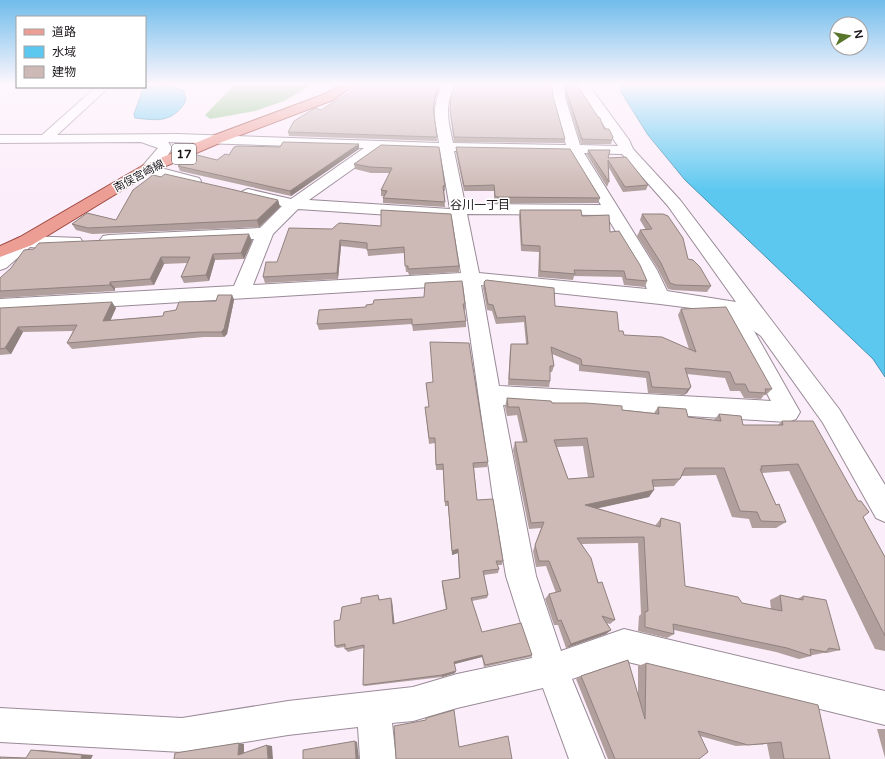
<svg xmlns="http://www.w3.org/2000/svg" width="885" height="759" viewBox="0 0 885 759" font-family="'Varela Round','Noto Sans JP',sans-serif">
	<style>
		.forest { fill: #85c27e }
		.water { fill: #5cc8f0; stroke: #4993b0 }
		.lines { fill: none; stroke-linecap: round; stroke-linejoin: round }
		.minor-casing { stroke: #998b97; stroke-width: 2 }
		.major-casing { stroke: #9b443c; stroke-width: 2 }
		.minor { fill: #fff; fill-rule: evenodd }
		.major { fill: #ec9e95; fill-rule: evenodd }
		.wall { fill: #b09f9c; fill-rule: evenodd }
		.shaded-wall { fill: #90827f }
		.building { fill: #cdb9b5; stroke: #90827f; fill-rule: evenodd }
		.labels { text-anchor: middle; dominant-baseline: central; stroke-width: 3; stroke-linejoin: round; paint-order: stroke }
		.far-street-label { font-size: 11px; fill: #1c161b; stroke: #fff }
		.shield { fill: #fff; stroke: #605c5f; stroke-width: 1 }
		.shield-label { font-size: 12px; font-weight: bold; fill: #1c161b }
		.far-neighbourhood-label { font-size: 12px; fill: #1c161b; stroke: #fff }
	</style>
	<rect width="100%" height="100%" fill="#fcedfa"/>
	<!-- forest -->
	<path class="forest" d="M 235,84 L 314,84 L 284,101 L 255,111 L 210,119 L 205,115 Z"/>
	<!-- water -->
	<path class="water" d="M 620,84 L 885,84 L 885,377 L 873,359 L 685,180 L 648,135 L 621,92 Z
		M 171,85 L 184,91 C 186,99 187,101 181,108 C 168,123 154,120 135,118 L 134,114 L 143,89 L 146,87 Z"/>
	<g class="lines">
		<defs>
			<path id="minor" d="M 443,84 L 455,84 C 444,109 448,118 453,143 L 566,145 L 553,97 L 553,84 L 565,84 L 565,97 L 580,145 L 618,146 L 576,84 L 588,84 L 629,140 L 633,149 L 680,200 L 839,409 L 885,485 L 885,522 L 876,518 L 823,423 L 761,336 L 754,331 L 800,412 L 796,419 L 788,422 L 503,405 L 536,576 L 561,651 L 624,629 L 885,691 L 885,725 L 624,661 L 572,679 L 605,759 L 569,759 L 543,688 L 457,708 L 413,721 L 392,723 L 396,759 L 360,759 L 358,727 L 288,735 L 182,752 L 0,742 L 0,708 L 182,718 L 288,701 L 413,687 L 457,674 L 532,658 L 506,576 L 493,498 L 463,285 L 0,313 L 0,299 L 234,286 L 254,239 L 109,245 L 103,244 L 100,240 L 103,236 L 109,235 L 260,228 L 282,206 L 243,197 L 240,194 L 243,191 L 248,189 L 291,199 L 364,148 L 168,142 L 172,148 L 167,157 L 157,167 L 199,178 L 201,181 L 199,184 L 194,185 L 142,172 L 140,169 L 158,148 L 141,142 L 0,143 L 0,135 L 42,135 L 96,87 L 109,87 L 57,135 L 177,134 L 439,143 C 435,117 431,109 443,84 ZM 381,149 L 440,151 L 450,209 L 309,200 ZM 454,151 L 570,153 L 601,205 L 465,204 ZM 584,153 L 622,154 L 668,206 L 736,302 L 667,291 L 657,270 ZM 298,209 L 452,219 L 461,273 L 253,285 L 273,234 ZM 467,214 L 606,215 L 639,270 L 647,289 L 479,273 ZM 481,285 L 660,304 L 723,312 L 771,401 L 499,386 Z
				M 26,236 L 80,238 L 83,242 L 80,246 C 64,250 46,248 30,247 L 6,268 L 0,270 L 0,255 L 20,237 Z"/>
			<path id="major" d="M 342,84 L 356,84 L 333,100 L 222,142 L 152,172 L 32,245 L 0,257 L 0,246 L 20,237 L 142,166 L 212,136 L 325,94 Z"/>
		</defs>
		<!-- minor casing -->
		<use href="#minor" class="minor-casing"/>
		<!-- major casing -->
		<use href="#major" class="major-casing"/>
		<!-- minor -->
		<use href="#minor" class="minor"/>
		<!-- major -->
		<use href="#major" class="major"/>
	</g>
	<!-- wall -->
	<path class="wall" d="M 565,84 L 573,84 L 573,88 L 604,129 L 613,137 L 611,144 L 581,144 L 566,97 Z
		M 552,93 L 565,139 L 564,143 L 454,142 L 450,113 L 450,109 Z
		M 435,100 L 434,111 L 437,141 L 289,136 L 288,132 L 321,110 Z
		M 381,145 L 445,186 L 445,191 L 444,191 L 445,207 L 383,203 L 383,198 L 384,196 L 381,196 L 381,190 L 390,173 L 371,173 L 355,169 L 354,164 Z
		M 456,147 L 600,198 L 598,203 L 497,203 L 494,202 L 494,191 L 464,191 L 456,153 Z
		M 359,149 L 291,196 L 180,171 L 178,166 L 217,160 L 229,155 Z
		M 588,150 L 608,158 L 648,185 L 646,190 L 623,192 L 609,168 L 609,182 L 607,187 L 587,155 Z
		M 278,200 L 280,207 L 259,227 L 92,234 L 76,230 L 72,224 L 116,220 Z
		M 520,210 L 582,216 L 610,232 L 647,281 L 645,287 L 624,285 L 622,277 L 574,276 L 573,280 L 538,277 L 539,252 L 521,251 L 519,216 Z
		M 642,214 L 688,259 L 711,286 L 707,292 L 673,290 L 668,289 L 658,269 L 637,236 L 640,230 L 646,230 L 640,220 Z
		M 339,223 L 459,266 L 459,272 L 409,275 L 408,272 L 406,272 L 404,253 L 368,256 L 367,249 L 341,246 L 338,279 L 265,283 L 263,277 L 277,262 L 332,229 Z
		M 252,241 L 244,259 L 215,260 L 209,281 L 184,283 L 181,277 L 187,263 L 164,264 L 154,285 L 115,288 L 115,291 L 0,298 L 0,278 Z
		M 484,282 L 555,306 L 619,331 L 624,335 L 689,349 L 678,315 L 681,309 L 772,389 L 766,395 L 764,395 L 761,399 L 744,398 L 740,391 L 730,391 L 725,378 L 687,374 L 691,387 L 687,393 L 684,395 L 648,393 L 646,378 L 579,371 L 579,365 L 552,354 L 554,366 L 552,372 L 550,372 L 550,381 L 549,387 L 508,385 L 510,350 L 511,344 L 526,344 L 524,322 L 496,324 L 492,311 L 487,310 L 483,288 Z
		M 232,295 L 234,300 L 227,334 L 224,337 L 204,337 L 72,349 L 67,343 L 73,331 L 23,332 L 11,354 L 0,355 L 0,308 L 116,308 L 110,320 L 163,316 L 176,310 L 216,301 Z
		M 465,304 L 465,310 L 464,310 L 466,321 L 466,327 L 413,331 L 412,324 L 319,330 L 317,324 Z
		M 426,383 L 488,462 L 487,467 L 474,468 L 477,500 L 503,561 L 502,565 L 497,565 L 499,569 L 498,573 L 484,575 L 488,595 L 487,598 L 472,601 L 482,632 L 532,655 L 530,657 L 484,667 L 482,657 L 455,664 L 455,673 L 442,677 L 365,686 L 363,685 L 364,648 L 348,652 L 345,649 L 345,647 L 337,648 L 335,646 L 340,620 L 361,603 L 378,595 L 380,600 L 392,601 L 394,624 L 446,610 L 442,585 L 442,581 L 459,578 L 458,553 L 452,555 L 448,506 L 445,506 L 443,470 L 436,470 L 435,443 L 429,444 L 425,407 L 429,407 Z
		M 507,398 L 654,413 L 658,407 L 688,417 L 714,420 L 719,414 L 743,425 L 778,425 L 782,421 L 863,517 L 885,557 L 885,651 L 875,649 L 789,471 L 762,473 L 776,505 L 786,522 L 776,528 L 752,528 L 749,519 L 732,517 L 716,475 L 682,476 L 680,479 L 674,486 L 654,487 L 649,497 L 597,508 L 655,526 L 661,518 L 685,586 L 742,603 L 771,609 L 770,600 L 780,595 L 797,599 L 803,596 L 840,650 L 827,653 L 823,653 L 813,655 L 811,655 L 811,656 L 799,659 L 776,652 L 674,630 L 674,634 L 667,638 L 638,631 L 639,616 L 641,614 L 638,543 L 582,544 L 615,620 L 610,624 L 607,623 L 611,630 L 606,634 L 566,648 L 558,625 L 554,625 L 545,599 L 549,594 L 556,593 L 546,566 L 536,567 L 533,551 L 541,528 L 529,529 L 513,450 L 515,442 L 523,442 L 517,415 L 507,416 L 505,407 ZM 583,446 L 588,478 L 568,479 L 557,447 Z
		M 646,663 L 830,759 L 770,759 L 767,744 L 736,746 L 700,736 L 699,759 L 608,759 L 576,679 L 581,676 L 638,693 L 638,666 Z
		M 877,729 L 885,729 L 885,758 Z
		M 31,750 L 42,750 L 93,755 L 0,759 L 0,757 L 27,758 Z"/>
	<!-- shaded-wall -->
	<path class="shaded-wall" d="M 440,84 L 441,84 L 435,100 L 434,113 L 433,109 L 435,95 Z
		M 359,144 L 359,149 L 291,196 L 290,191 Z
		M 278,200 L 280,207 L 259,227 L 257,220 Z
		M 249,234 L 252,241 L 244,259 L 241,253 Z
		M 340,240 L 341,246 L 338,279 L 337,273 Z
		M 213,254 L 215,260 L 209,281 L 206,275 Z
		M 161,257 L 164,264 L 154,285 L 150,279 Z
		M 110,282 L 115,288 L 115,291 L 110,285 Z
		M 232,295 L 234,300 L 227,334 L 224,337 L 221,332 Z
		M 112,302 L 116,308 L 108,326 L 103,321 Z
		M 18,327 L 23,332 L 11,354 L 5,348 Z
		M 691,387 L 687,393 L 684,395 L 688,389 Z
		M 654,490 L 649,497 L 581,512 L 585,505 Z
		M 458,549 L 458,553 L 452,555 L 452,551 Z
		M 391,598 L 392,601 L 395,627 L 393,624 Z
		M 611,630 L 606,634 L 566,648 L 571,644 Z
		M 482,655 L 482,657 L 454,664 L 454,662 Z
		M 456,671 L 455,673 L 442,677 L 442,675 Z
		M 355,741 L 357,742 L 359,759 L 356,759 Z
		M 239,743 L 244,744 L 244,755 L 238,755 Z
		M 267,745 L 272,746 L 273,759 L 268,759 Z
		M 82,755 L 93,755 L 91,759 L 81,759 Z"/>
	<!-- building -->
	<path class="building" d="M 365,84 L 440,84 L 435,95 L 433,109 L 437,137 L 288,132 L 294,121 L 315,108 L 321,110 L 361,85 L 363,86 Z
		M 455,84 L 552,84 L 552,93 L 565,139 L 454,137 L 450,109 L 451,96 Z
		M 566,84 L 573,84 L 573,88 L 579,88 L 598,117 L 600,118 L 604,129 L 609,129 L 613,137 L 612,140 L 582,139 L 567,92 Z
		M 283,142 L 359,144 L 290,191 L 178,166 L 186,159 L 190,159 L 197,155 L 217,160 L 225,154 L 229,155 L 234,147 L 238,146 L 280,147 Z
		M 381,145 L 439,147 L 445,186 L 443,186 L 445,202 L 383,198 L 387,191 L 381,190 L 392,168 L 370,167 L 354,164 Z
		M 456,147 L 570,149 L 600,198 L 497,197 L 495,196 L 494,185 L 464,186 Z
		M 588,150 L 610,150 L 608,158 L 626,157 L 648,185 L 625,187 L 608,160 L 609,182 Z
		M 165,174 L 278,200 L 257,220 L 88,228 L 72,224 L 87,213 L 116,220 L 133,190 L 153,175 L 161,177 Z
		M 381,210 L 451,214 L 459,266 L 408,269 L 408,266 L 405,266 L 404,247 L 367,250 L 367,243 L 340,240 L 337,273 L 263,277 L 266,262 L 277,262 L 289,228 L 332,229 L 339,223 L 381,226 Z
		M 520,210 L 581,210 L 582,216 L 609,215 L 610,232 L 619,231 L 640,265 L 647,281 L 626,279 L 624,271 L 574,270 L 575,274 L 540,271 L 540,246 L 522,245 Z
		M 642,214 L 663,214 L 668,216 L 683,238 L 688,259 L 693,260 L 700,267 L 711,286 L 676,285 L 670,283 L 661,263 L 640,230 L 652,229 Z
		M 249,234 L 241,253 L 213,254 L 206,275 L 181,277 L 190,257 L 161,257 L 150,279 L 110,282 L 110,285 L 0,291 L 0,278 L 11,268 L 24,250 L 34,249 L 39,243 Z
		M 486,280 L 554,288 L 555,306 L 617,312 L 619,331 L 623,331 L 624,335 L 662,337 L 696,352 L 681,309 L 726,307 L 772,389 L 765,389 L 766,393 L 749,392 L 745,384 L 735,384 L 730,372 L 685,368 L 691,387 L 688,389 L 652,387 L 649,372 L 582,365 L 581,359 L 551,347 L 554,366 L 550,366 L 550,381 L 509,379 L 511,344 L 528,344 L 525,316 L 497,318 L 493,305 L 488,304 L 484,282 Z
		M 462,281 L 465,304 L 463,304 L 466,321 L 412,325 L 412,319 L 317,324 L 319,310 L 366,307 L 366,305 L 373,304 L 374,300 L 424,297 L 425,283 Z
		M 218,295 L 232,295 L 224,329 L 221,332 L 200,332 L 67,343 L 77,325 L 18,327 L 5,348 L 0,349 L 0,308 L 112,302 L 103,321 L 163,316 L 164,312 L 176,310 L 179,302 L 216,301 Z
		M 430,342 L 469,343 L 488,462 L 473,463 L 477,500 L 493,499 L 503,561 L 496,561 L 499,569 L 483,571 L 488,595 L 471,598 L 482,632 L 521,623 L 532,655 L 485,665 L 482,655 L 454,662 L 456,671 L 442,675 L 363,685 L 364,645 L 345,649 L 345,644 L 335,646 L 334,621 L 340,620 L 342,607 L 361,603 L 361,598 L 378,595 L 379,600 L 391,598 L 393,624 L 447,609 L 442,581 L 460,578 L 458,549 L 452,551 L 448,501 L 445,502 L 443,464 L 436,465 L 435,438 L 429,438 L 425,407 L 429,407 L 426,383 L 433,382 Z
		M 507,398 L 551,401 L 552,403 L 586,403 L 622,406 L 622,410 L 659,414 L 658,407 L 686,409 L 688,417 L 721,421 L 719,414 L 741,416 L 743,425 L 783,425 L 782,421 L 813,421 L 858,501 L 861,501 L 869,512 L 863,517 L 885,557 L 885,636 L 798,464 L 761,466 L 762,469 L 760,469 L 776,505 L 779,504 L 786,522 L 761,521 L 757,512 L 740,511 L 724,468 L 685,468 L 680,479 L 652,480 L 654,490 L 585,505 L 660,527 L 661,518 L 680,523 L 685,586 L 738,597 L 742,603 L 782,611 L 780,595 L 803,600 L 803,596 L 826,600 L 840,650 L 829,648 L 826,652 L 810,649 L 811,656 L 787,648 L 673,624 L 674,634 L 645,627 L 645,612 L 648,611 L 644,537 L 577,538 L 591,558 L 598,583 L 602,582 L 615,620 L 602,616 L 611,630 L 571,644 L 561,620 L 558,621 L 549,594 L 561,591 L 549,561 L 539,561 L 535,545 L 544,522 L 531,523 L 515,442 L 527,442 L 519,407 L 508,407 ZM 587,438 L 594,477 L 568,479 L 554,440 Z
		M 628,660 L 645,719 L 646,663 L 818,705 L 830,759 L 784,759 L 781,742 L 748,745 L 698,731 L 708,752 L 699,759 L 615,759 L 581,676 Z
		M 454,710 L 459,747 L 508,736 L 512,759 L 396,759 L 394,726 L 426,720 L 426,718 Z
		M 355,741 L 356,759 L 303,759 L 303,750 Z
		M 239,743 L 238,755 L 267,745 L 268,759 L 174,759 L 175,753 Z
		M 31,750 L 82,755 L 81,759 L 0,759 L 0,757 L 26,758 Z"/>
	<!-- sky -->
	<linearGradient id="sky" x2="0" y2="1"><stop stop-color="#70bceb"/><stop offset="0.44" stop-color="#fef7fd"/><stop offset="1" stop-color="#fef7fd" stop-opacity="0"/></linearGradient>
	<rect width="885" height="191" fill="url(#sky)"/>
	<g class="labels">
		<!-- far-street labels -->
		<g class="far-street-label">
			<text transform="translate(139 176) rotate(-28)">南俣宮崎線</text>
		</g>
		<!-- shield labels -->
		<rect class="shield" x="172" y="144" width="24" height="20" rx="3"/>
		<g class="shield-label">
			<text x="184" y="154">17</text>
		</g>
		<!-- far-neighbourhood labels -->
		<g class="far-neighbourhood-label">
			<text x="480" y="205">谷川一丁目</text>
		</g>
	</g>
	<!-- legend -->
	<rect x="16" y="16" width="130" height="72" fill="#ffffff" stroke="#a4a2a4"/>
	<rect x="24" y="29" width="20" height="6" fill="#ec9e95" stroke="#a4a2a4"/>
	<text x="52" y="36" font-size="12" fill="#1c161b">道路</text>
	<rect x="24" y="46" width="20" height="12" fill="#5cc8f0" stroke="#a4a2a4"/>
	<text x="52" y="56" font-size="12" fill="#1c161b">水域</text>
	<rect x="24" y="66" width="20" height="12" fill="#cdb9b5" stroke="#a4a2a4"/>
	<text x="52" y="76" font-size="12" fill="#1c161b">建物</text>
	<!-- north arrow -->
	<g transform="translate(849 36) rotate(79)"><circle r="19" fill="#ffffff" stroke="#a4a2a4"/>
	<path d="M0-3L7 15L0 10L-7 15Z" fill="#57752b"/>
	<text y="-6" font-size="11" font-weight="bold" text-anchor="middle" fill="#1c161b">N</text>
	</g>
</svg>
